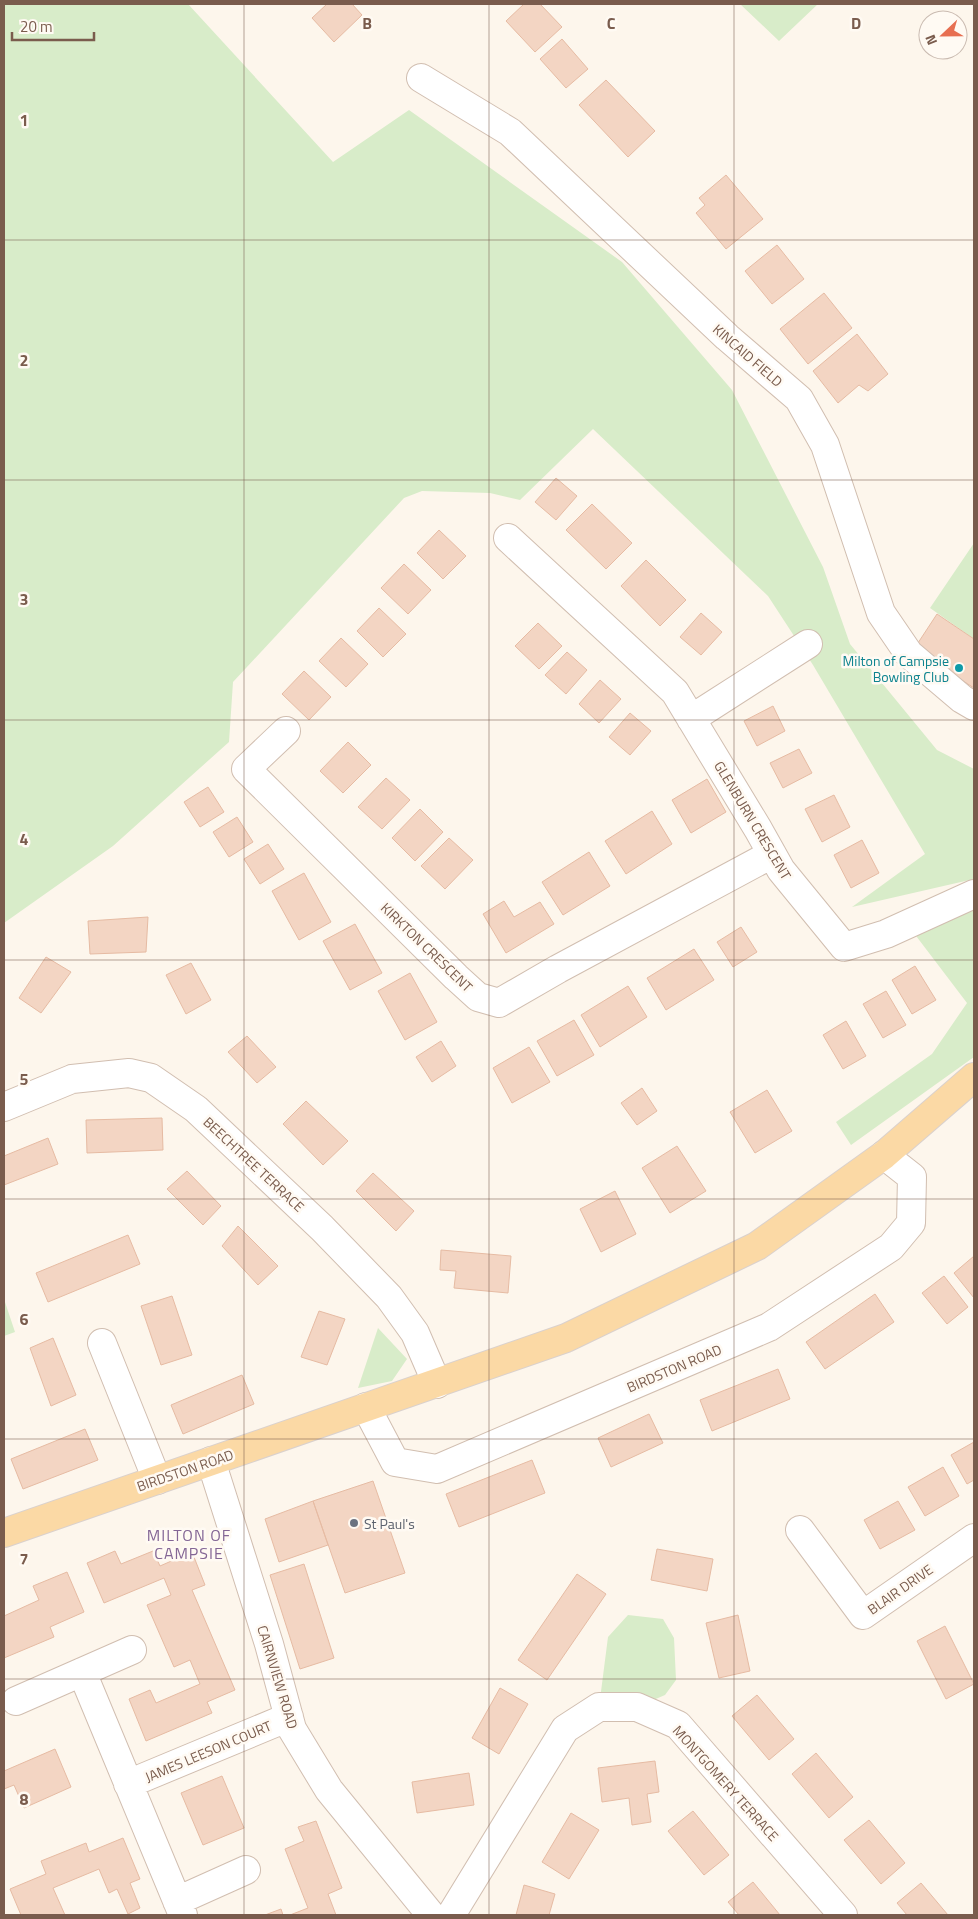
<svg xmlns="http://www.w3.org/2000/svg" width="978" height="1919" viewBox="0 0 978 1919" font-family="'Titillium Web',sans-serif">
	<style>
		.green { fill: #d8ecc9 }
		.building { fill: #f3d5c3; stroke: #e6bba3 }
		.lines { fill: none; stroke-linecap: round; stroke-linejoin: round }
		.minor-casing { stroke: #d1beb0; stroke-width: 30 }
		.major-casing { stroke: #dad1cd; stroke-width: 30 }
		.minor { stroke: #fff; stroke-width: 28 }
		.major { stroke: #fbd9a5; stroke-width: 28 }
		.grid { fill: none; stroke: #7a5c4d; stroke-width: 1; stroke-opacity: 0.55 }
		.culture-dot { fill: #0f9aa8; stroke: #fffaf3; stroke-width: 2 }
		.worship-dot { fill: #6b7280; stroke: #fffaf3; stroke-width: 2 }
		.labels { text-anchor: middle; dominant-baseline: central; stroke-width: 5; stroke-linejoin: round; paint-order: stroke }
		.street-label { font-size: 14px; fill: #7a5c4d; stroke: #fffaf3 }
		.culture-label { font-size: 14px; fill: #0d838f; stroke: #fffaf3; text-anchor: end }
		.worship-label { font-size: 14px; fill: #5b616d; stroke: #fffaf3; text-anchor: start }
		.quarter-label { font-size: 16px; letter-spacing: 1px; fill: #846695; stroke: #fffaf3 }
		.grid-label { font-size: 16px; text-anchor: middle; font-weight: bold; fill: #7a5c4d; stroke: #fffaf3; stroke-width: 5; stroke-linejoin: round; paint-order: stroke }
	</style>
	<rect width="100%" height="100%" fill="#fdf6ec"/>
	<!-- green -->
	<path class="green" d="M 4,4 L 188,4 L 333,162 L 409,110 L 622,262 L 732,390 L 823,567 L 850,644 L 937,750 L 974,769 L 974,879 L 852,907 L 925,854 L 813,665 L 768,596 L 593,429 L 520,500 L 490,493 L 422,491 L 404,498 L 233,682 L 229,742 L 113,846 L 4,923 Z
		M 740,4 L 818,4 L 779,41 Z
		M 974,543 L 974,639 L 930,608 Z
		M 974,894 L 974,1057 L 851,1145 L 836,1122 L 932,1054 L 967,1003 L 907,924 Z
		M 4,1299 L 15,1332 L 4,1336 Z
		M 378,1328 L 407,1359 L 392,1381 L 358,1388 Z
		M 628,1615 L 663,1619 L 674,1638 L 676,1680 L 665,1695 L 637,1707 L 599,1707 L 608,1637 Z"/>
	<!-- building -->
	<path class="building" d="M 327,4 L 352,4 L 362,15 L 334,42 L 312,18 Z
		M 524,4 L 540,4 L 562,27 L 535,52 L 506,21 Z
		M 562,39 L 588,69 L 566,88 L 540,59 Z
		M 606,80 L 655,131 L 628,157 L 579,105 Z
		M 726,175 L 763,219 L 726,249 L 696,213 L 705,205 L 699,198 Z
		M 777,245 L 804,279 L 772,304 L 745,271 Z
		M 824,293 L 852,328 L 808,364 L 780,329 Z
		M 857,334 L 888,374 L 868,391 L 859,385 L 838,403 L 813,371 Z
		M 556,478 L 577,496 L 556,520 L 535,502 Z
		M 592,504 L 632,543 L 606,569 L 566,530 Z
		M 439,530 L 466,556 L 443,579 L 417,553 Z
		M 646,560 L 686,600 L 660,626 L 621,586 Z
		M 404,564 L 431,590 L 408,614 L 381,588 Z
		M 379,608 L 406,634 L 383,657 L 357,631 Z
		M 701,613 L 722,632 L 701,655 L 680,637 Z
		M 937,614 L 974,639 L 974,688 L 914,649 Z
		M 538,623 L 562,646 L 539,669 L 515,646 Z
		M 341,638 L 368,664 L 346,687 L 319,661 Z
		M 567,652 L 587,670 L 566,694 L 545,675 Z
		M 304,671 L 331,697 L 309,720 L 282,694 Z
		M 600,680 L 621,699 L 599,723 L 579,704 Z
		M 773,706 L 785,731 L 757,746 L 744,721 Z
		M 630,713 L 651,731 L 630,755 L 609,737 Z
		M 348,742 L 371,765 L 343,793 L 320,771 Z
		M 799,749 L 812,773 L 783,788 L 770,763 Z
		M 386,778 L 410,800 L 382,829 L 358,807 Z
		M 707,779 L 726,812 L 691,833 L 672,800 Z
		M 208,787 L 224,812 L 200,827 L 184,802 Z
		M 834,795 L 850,827 L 822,842 L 805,809 Z
		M 420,809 L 443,832 L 415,861 L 392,838 Z
		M 652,811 L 672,844 L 626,874 L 605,841 Z
		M 237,817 L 253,842 L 229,857 L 213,832 Z
		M 449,838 L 473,860 L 445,889 L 421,866 Z
		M 862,840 L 879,873 L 851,888 L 834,855 Z
		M 268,844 L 284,869 L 260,884 L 244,859 Z
		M 589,852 L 610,886 L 563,915 L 542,882 Z
		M 304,873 L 331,922 L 299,940 L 272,891 Z
		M 504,901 L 514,917 L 540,902 L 554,924 L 506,953 L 483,914 Z
		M 148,917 L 146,952 L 90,954 L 88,921 Z
		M 355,924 L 382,973 L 350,990 L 323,941 Z
		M 741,927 L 757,952 L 733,967 L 717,942 Z
		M 694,949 L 714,980 L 666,1010 L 647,978 Z
		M 46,957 L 71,972 L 41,1013 L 19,998 Z
		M 191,963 L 211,1000 L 186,1014 L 166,975 Z
		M 915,966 L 936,1000 L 912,1014 L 892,980 Z
		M 410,973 L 437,1022 L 405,1040 L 378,991 Z
		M 628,986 L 647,1017 L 600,1047 L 581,1015 Z
		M 886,991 L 906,1025 L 883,1038 L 863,1004 Z
		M 574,1020 L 594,1055 L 557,1076 L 537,1041 Z
		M 846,1021 L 866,1056 L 843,1069 L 823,1035 Z
		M 247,1036 L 276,1067 L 257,1083 L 228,1052 Z
		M 441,1041 L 456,1066 L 432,1082 L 416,1057 Z
		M 529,1047 L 550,1082 L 512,1103 L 493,1068 Z
		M 642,1088 L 657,1111 L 637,1125 L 621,1103 Z
		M 767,1090 L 792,1131 L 755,1153 L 730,1112 Z
		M 306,1101 L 348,1141 L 323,1165 L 283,1124 Z
		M 162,1118 L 163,1150 L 87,1153 L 86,1120 Z
		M 48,1138 L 58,1164 L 4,1185 L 4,1156 Z
		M 677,1146 L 706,1191 L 670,1213 L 642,1168 Z
		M 187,1171 L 221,1206 L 203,1225 L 167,1189 Z
		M 373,1173 L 414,1211 L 396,1231 L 356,1191 Z
		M 615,1191 L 636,1234 L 601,1252 L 580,1209 Z
		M 238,1226 L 278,1266 L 258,1285 L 222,1246 Z
		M 128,1235 L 140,1264 L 48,1302 L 36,1273 Z
		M 441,1250 L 511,1256 L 508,1293 L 454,1288 L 456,1271 L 440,1270 Z
		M 974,1256 L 974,1298 L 954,1273 Z
		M 944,1276 L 968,1307 L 947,1324 L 922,1293 Z
		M 875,1294 L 894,1322 L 825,1369 L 806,1342 Z
		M 172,1296 L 192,1355 L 161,1365 L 141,1306 Z
		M 319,1311 L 345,1319 L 327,1365 L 301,1357 Z
		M 53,1338 L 76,1395 L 51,1406 L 30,1348 Z
		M 778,1369 L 790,1399 L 712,1431 L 700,1400 Z
		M 242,1375 L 254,1404 L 183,1434 L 171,1405 Z
		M 649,1414 L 663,1443 L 611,1467 L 598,1438 Z
		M 85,1429 L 98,1460 L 23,1489 L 11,1459 Z
		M 974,1442 L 974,1480 L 967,1484 L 951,1455 Z
		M 532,1460 L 545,1493 L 459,1527 L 446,1494 Z
		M 943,1467 L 959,1496 L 925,1516 L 908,1487 Z
		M 373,1481 L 405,1573 L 345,1593 L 313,1501 Z
		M 313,1501 L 328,1545 L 279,1562 L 265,1519 Z
		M 898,1501 L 915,1530 L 880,1549 L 864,1520 Z
		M 657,1549 L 713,1559 L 707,1591 L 651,1580 Z
		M 115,1551 L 121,1564 L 153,1551 L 160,1566 L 192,1552 L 205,1585 L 192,1590 L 235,1690 L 207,1702 L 212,1713 L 146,1741 L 129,1699 L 150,1690 L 156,1703 L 200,1684 L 190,1660 L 174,1667 L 147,1605 L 171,1595 L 164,1578 L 104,1603 L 87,1563 Z
		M 304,1564 L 334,1658 L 300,1669 L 270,1575 Z
		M 67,1572 L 84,1612 L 50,1627 L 54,1637 L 4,1658 L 4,1616 L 39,1600 L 33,1586 Z
		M 577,1574 L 606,1594 L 547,1680 L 518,1660 Z
		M 738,1615 L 750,1671 L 719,1678 L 706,1623 Z
		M 945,1626 L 974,1684 L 946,1699 L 917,1641 Z
		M 500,1688 L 528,1704 L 499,1754 L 472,1738 Z
		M 757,1695 L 794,1739 L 769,1760 L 732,1716 Z
		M 55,1749 L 71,1787 L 24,1808 L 14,1785 L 4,1789 L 4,1771 Z
		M 816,1753 L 853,1797 L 829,1818 L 792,1774 Z
		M 655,1761 L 659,1792 L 647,1794 L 651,1822 L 632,1825 L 629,1798 L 602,1802 L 598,1768 Z
		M 469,1773 L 474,1805 L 417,1813 L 412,1782 Z
		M 222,1776 L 244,1828 L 203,1845 L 181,1793 Z
		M 693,1811 L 729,1855 L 704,1875 L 668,1831 Z
		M 571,1813 L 599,1830 L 569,1879 L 542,1862 Z
		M 869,1820 L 905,1863 L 881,1884 L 844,1840 Z
		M 316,1821 L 342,1888 L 328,1894 L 336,1915 L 290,1915 L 308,1908 L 285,1849 L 304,1841 L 298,1827 Z
		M 123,1838 L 140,1879 L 130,1883 L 140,1908 L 128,1914 L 117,1889 L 109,1893 L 99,1869 L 53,1888 L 65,1915 L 21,1915 L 10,1889 L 46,1874 L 41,1861 L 86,1843 L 89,1852 Z
		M 753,1882 L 780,1915 L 739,1915 L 728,1902 Z
		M 921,1883 L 948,1915 L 907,1915 L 897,1903 Z
		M 524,1885 L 555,1894 L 549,1915 L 516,1915 Z
		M 281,1909 L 283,1915 L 265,1915 Z"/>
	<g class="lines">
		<defs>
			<path id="minor" d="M 421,78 L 510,132 L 727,337 L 799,399 L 825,445 L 881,613 L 909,654 L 962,699 L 974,706
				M 508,538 L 675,692 L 758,829 L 781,870 L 844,947 L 886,934 L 974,894
				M 691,719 L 808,644
				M 286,731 L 246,769 L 456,977 L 478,997 L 499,1003 L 558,969 L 772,854
				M 4,1107 L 72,1079 L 129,1073 L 151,1078 L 196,1109 L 322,1228 L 389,1297 L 415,1333 L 437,1384
				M 102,1343 L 157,1480
				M 366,1407 L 395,1462 L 437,1469 L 769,1327 L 891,1247 L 911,1223 L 912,1177 L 884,1155
				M 211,1461 L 269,1644 L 292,1729 L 329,1790 L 431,1915
				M 800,1530 L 863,1615 L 974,1538
				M 82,1672 L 183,1915
				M 16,1701 L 132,1650
				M 128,1784 L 289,1717
				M 177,1901 L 246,1870
				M 451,1915 L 565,1729 L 599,1707 L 637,1707 L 678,1725 L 843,1915"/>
			<path id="major" d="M 4,1533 L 566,1338 L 757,1246 L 884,1155 L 974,1077"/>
		</defs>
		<!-- minor casing -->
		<use href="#minor" class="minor-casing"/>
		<!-- major casing -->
		<use href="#major" class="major-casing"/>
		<!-- minor -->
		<use href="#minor" class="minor"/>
		<!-- major -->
		<use href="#major" class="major"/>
	</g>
	<!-- grid -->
	<path class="grid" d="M 244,4 L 244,1915M 489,4 L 489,1915M 734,4 L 734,1915M 4,240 L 974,240M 4,480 L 974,480M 4,720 L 974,720M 4,960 L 974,960M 4,1199 L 974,1199M 4,1439 L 974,1439M 4,1679 L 974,1679"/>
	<!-- markers -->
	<circle class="culture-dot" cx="959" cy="668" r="5"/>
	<circle class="worship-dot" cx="354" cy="1523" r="5"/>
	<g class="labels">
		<!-- street labels -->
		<g class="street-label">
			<text transform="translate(748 355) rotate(41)">KINCAID FIELD</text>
			<text transform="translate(753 820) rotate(59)">GLENBURN CRESCENT</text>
			<text transform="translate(427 947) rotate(44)">KIRKTON CRESCENT</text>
			<text transform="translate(254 1164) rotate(43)">BEECHTREE TERRACE</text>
			<text transform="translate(674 1368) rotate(-23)">BIRDSTON ROAD</text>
			<text transform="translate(185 1470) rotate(-19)">BIRDSTON ROAD</text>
			<text transform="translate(900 1589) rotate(-35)">BLAIR DRIVE</text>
			<text transform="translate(278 1677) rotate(73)">CAIRNVIEW ROAD</text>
			<text transform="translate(208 1751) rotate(-23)">JAMES LEESON COURT</text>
			<text transform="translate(726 1783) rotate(48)">MONTGOMERY TERRACE</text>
		</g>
		<!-- culture labels -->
		<g class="culture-label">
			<text x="949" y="660">Milton of Campsie<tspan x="949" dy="16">Bowling Club</tspan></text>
		</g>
		<!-- worship labels -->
		<g class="worship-label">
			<text x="364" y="1523">St Paul's</text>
		</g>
		<!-- quarter labels -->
		<g class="quarter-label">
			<text x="189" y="1535">MILTON OF<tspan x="189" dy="18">CAMPSIE</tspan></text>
		</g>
	</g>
	<g class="grid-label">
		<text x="367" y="29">B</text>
		<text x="611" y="29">C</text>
		<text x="856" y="29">D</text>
		<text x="24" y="126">1</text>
		<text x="24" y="366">2</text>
		<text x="24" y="605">3</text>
		<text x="24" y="845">4</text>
		<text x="24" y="1085">5</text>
		<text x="24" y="1325">6</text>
		<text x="24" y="1565">7</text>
		<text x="24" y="1805">8</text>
	</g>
	<!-- border -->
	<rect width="978" height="1919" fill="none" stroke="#7a5c4d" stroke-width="10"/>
	<!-- north arrow -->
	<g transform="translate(943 35) rotate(248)"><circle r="24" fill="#fffaf3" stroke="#cabbb1"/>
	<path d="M0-4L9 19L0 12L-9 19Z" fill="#e76f51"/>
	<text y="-8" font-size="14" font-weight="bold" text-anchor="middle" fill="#7a5c4d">N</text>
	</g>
	<!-- scale -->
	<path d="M12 32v8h82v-8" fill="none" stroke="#7a5c4d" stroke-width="2.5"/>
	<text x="20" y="32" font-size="15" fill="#7a5c4d" stroke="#fffaf3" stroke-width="4" paint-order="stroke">20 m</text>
</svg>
